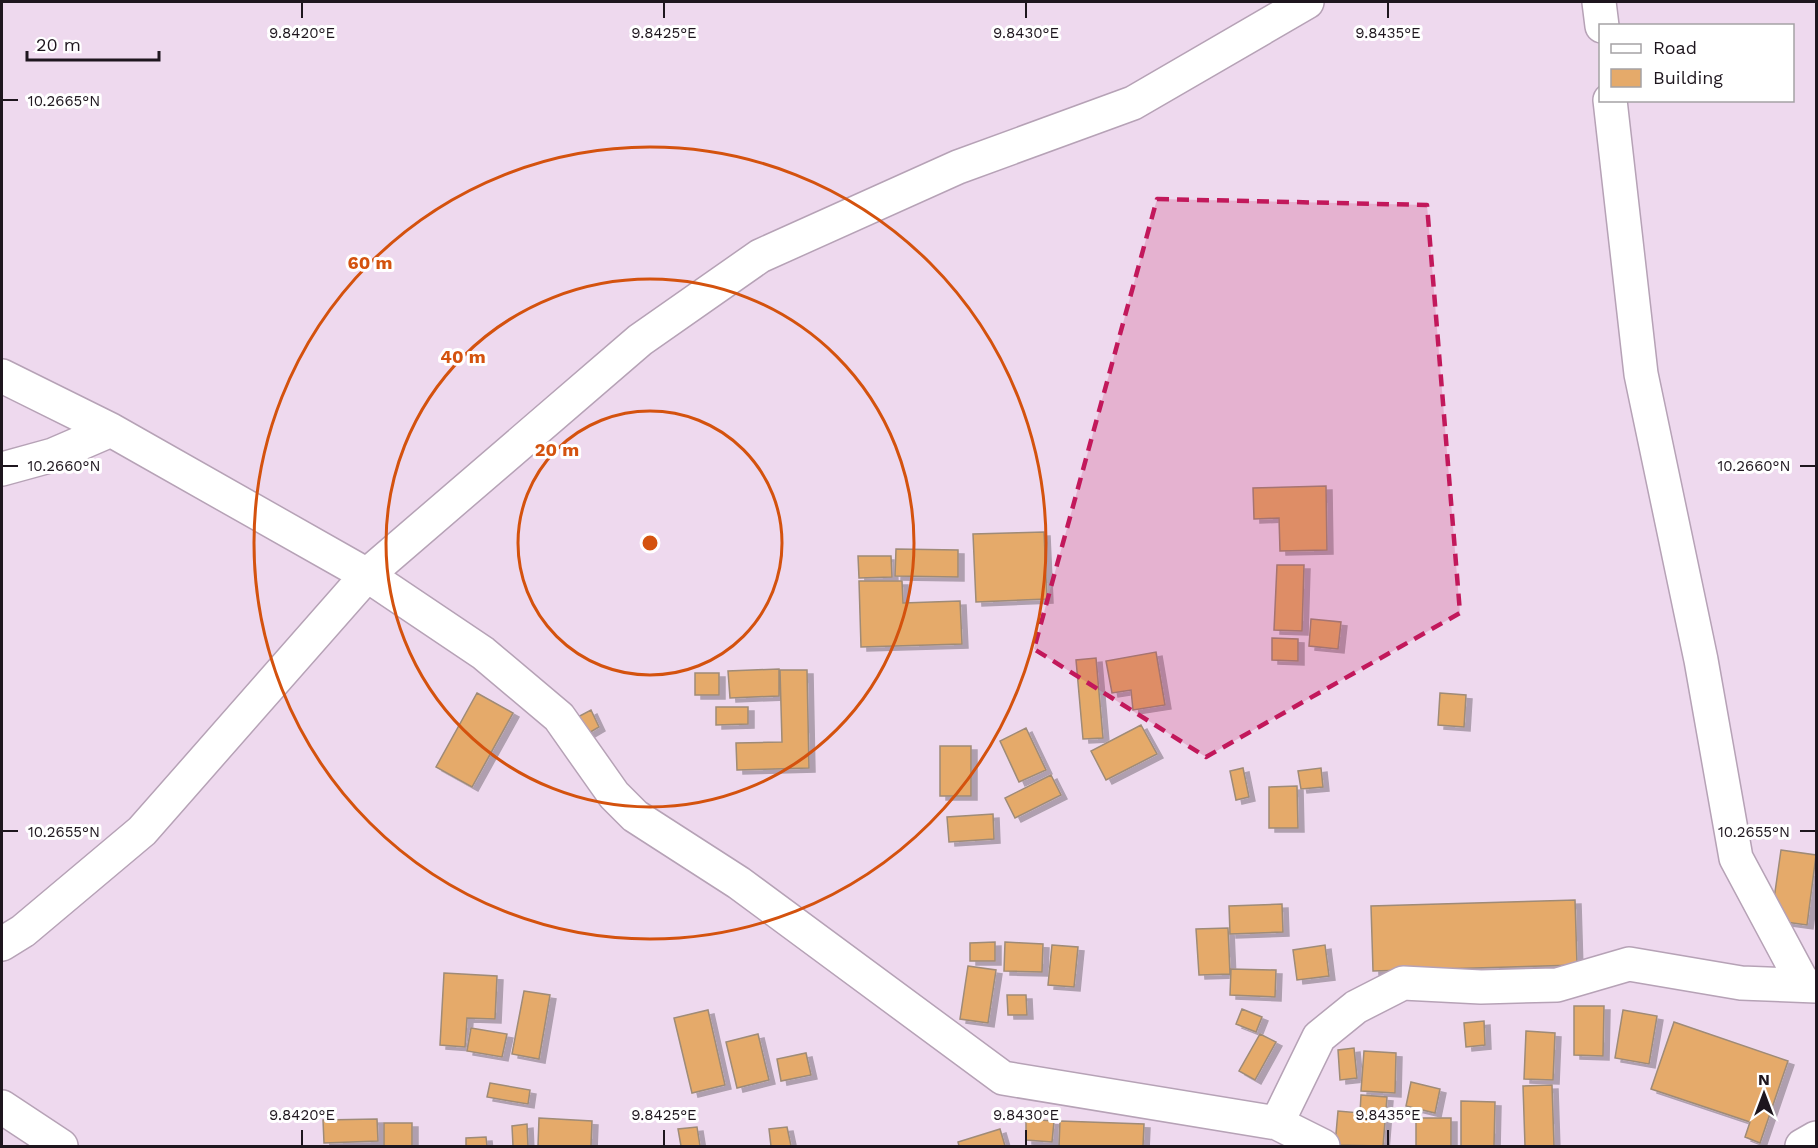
<svg xmlns="http://www.w3.org/2000/svg" width="1818" height="1148" viewBox="0 0 1818 1148" font-family="'Work Sans',sans-serif">
	<style>
		.building { fill: #e5aa6a; stroke: #9f8b77; stroke-width: 1.5; filter: url(#shadow) }
		.lines { fill: none; stroke-linecap: round; stroke-linejoin: round }
		.minor-casing { stroke: #b6a2b6; stroke-width: 36 }
		.minor { stroke: #fff; stroke-width: 33 }
		.marked { fill: #c2185b; fill-opacity: 0.2; stroke: #c2185b; stroke-width: 4.5; stroke-dasharray: 12 8; stroke-linejoin: round }
		.ticks { fill: none; stroke: #1e161e; stroke-width: 2 }
		.ring { fill: none; stroke: #d4520e; stroke-width: 3 }
		.ticks-label { font-size: 15px; text-anchor: middle; fill: #1e161e; stroke: #fff; stroke-width: 6; stroke-linejoin: round; paint-order: stroke }
		.centre { fill: #d4520e; stroke: #fff; stroke-width: 3 }
		.ring-label { font-size: 18px; text-anchor: middle; font-weight: bold; fill: #d4520e; stroke: #fff; stroke-width: 6; stroke-linejoin: round; paint-order: stroke }
	</style>
	<defs>
		<filter id="shadow"><feDropShadow dx="6" dy="4" stdDeviation="0" flood-color="#0004"/></filter>
	</defs>
	<rect width="100%" height="100%" fill="#eed9ee"/>
	<!-- building -->
	<path class="building" d="M 1326,486 L 1327,550 L 1280,551 L 1279,518 L 1254,519 L 1253,488 Z
		M 1044,532 L 1047,599 L 976,602 L 973,534 Z
		M 896,549 L 958,550 L 958,577 L 895,576 Z
		M 858,556 L 891,556 L 892,577 L 859,578 Z
		M 1277,565 L 1304,565 L 1302,631 L 1274,630 Z
		M 859,581 L 902,581 L 903,603 L 960,601 L 962,644 L 861,647 Z
		M 1311,619 L 1341,622 L 1338,649 L 1309,646 Z
		M 1272,638 L 1298,639 L 1298,661 L 1272,660 Z
		M 1156,652 L 1165,705 L 1133,710 L 1131,690 L 1112,693 L 1106,661 Z
		M 1096,658 L 1103,738 L 1083,739 L 1076,660 Z
		M 779,669 L 779,696 L 730,698 L 728,671 Z
		M 780,670 L 807,670 L 809,768 L 737,770 L 736,743 L 782,742 Z
		M 695,673 L 719,673 L 719,695 L 695,695 Z
		M 477,693 L 513,713 L 472,787 L 436,767 Z
		M 1440,693 L 1466,695 L 1464,727 L 1438,725 Z
		M 716,707 L 748,707 L 748,724 L 716,725 Z
		M 591,710 L 599,727 L 582,737 L 572,720 Z
		M 1141,725 L 1157,754 L 1106,780 L 1091,751 Z
		M 1026,728 L 1046,770 L 1019,782 L 1000,741 Z
		M 940,746 L 971,746 L 971,796 L 940,796 Z
		M 1243,768 L 1249,797 L 1236,800 L 1230,771 Z
		M 1321,768 L 1323,787 L 1301,789 L 1298,771 Z
		M 1051,775 L 1061,795 L 1015,818 L 1005,798 Z
		M 1297,786 L 1298,828 L 1269,828 L 1269,787 Z
		M 993,814 L 994,839 L 949,842 L 947,817 Z
		M 1781,850 L 1816,855 L 1807,925 L 1771,920 Z
		M 1575,900 L 1577,965 L 1373,971 L 1371,906 Z
		M 1282,904 L 1283,932 L 1230,934 L 1229,906 Z
		M 1228,928 L 1230,974 L 1199,975 L 1196,929 Z
		M 995,942 L 995,961 L 970,961 L 970,943 Z
		M 1005,942 L 1043,944 L 1042,972 L 1004,971 Z
		M 1052,945 L 1078,947 L 1074,987 L 1048,985 Z
		M 1325,945 L 1329,976 L 1297,980 L 1293,950 Z
		M 968,966 L 996,970 L 988,1023 L 960,1019 Z
		M 1231,969 L 1276,970 L 1275,997 L 1230,995 Z
		M 444,973 L 497,976 L 495,1019 L 467,1018 L 465,1047 L 440,1045 Z
		M 524,991 L 550,995 L 539,1059 L 512,1054 Z
		M 1007,995 L 1026,995 L 1027,1015 L 1008,1015 Z
		M 1574,1006 L 1604,1006 L 1603,1056 L 1574,1055 Z
		M 1242,1009 L 1262,1017 L 1256,1032 L 1236,1024 Z
		M 708,1010 L 725,1085 L 692,1093 L 674,1018 Z
		M 1623,1010 L 1657,1016 L 1649,1064 L 1615,1058 Z
		M 1484,1021 L 1485,1045 L 1466,1047 L 1464,1023 Z
		M 1674,1022 L 1788,1061 L 1760,1143 L 1745,1137 L 1750,1122 L 1651,1089 Z
		M 471,1028 L 507,1034 L 502,1057 L 467,1051 Z
		M 1526,1031 L 1555,1033 L 1553,1080 L 1524,1079 Z
		M 758,1034 L 769,1080 L 737,1088 L 726,1042 Z
		M 1260,1034 L 1276,1042 L 1255,1080 L 1239,1071 Z
		M 1354,1048 L 1357,1078 L 1340,1080 L 1338,1050 Z
		M 1364,1051 L 1396,1053 L 1395,1093 L 1361,1091 Z
		M 806,1053 L 811,1075 L 781,1081 L 777,1059 Z
		M 1411,1082 L 1440,1089 L 1435,1113 L 1406,1106 Z
		M 490,1083 L 530,1090 L 528,1104 L 487,1097 Z
		M 1552,1085 L 1554,1146 L 1525,1146 L 1523,1086 Z
		M 1361,1095 L 1387,1097 L 1383,1146 L 1335,1145 L 1338,1111 L 1360,1113 Z
		M 1461,1101 L 1495,1102 L 1494,1146 L 1461,1146 Z
		M 539,1118 L 592,1121 L 591,1146 L 538,1146 Z
		M 1416,1118 L 1451,1118 L 1451,1146 L 1416,1146 Z
		M 377,1119 L 378,1141 L 324,1143 L 323,1120 Z
		M 1026,1119 L 1054,1121 L 1052,1142 L 1026,1140 Z
		M 1060,1121 L 1144,1124 L 1143,1146 L 1059,1146 Z
		M 384,1123 L 412,1123 L 412,1146 L 384,1146 Z
		M 527,1124 L 528,1146 L 513,1146 L 512,1126 Z
		M 697,1127 L 700,1146 L 681,1146 L 678,1129 Z
		M 787,1127 L 791,1146 L 771,1146 L 769,1129 Z
		M 1000,1129 L 1005,1146 L 959,1146 L 958,1142 Z
		M 486,1137 L 487,1146 L 466,1146 L 466,1138 Z"/>
	<g class="lines">
		<defs>
			<path id="minor" d="M 1599,2 L 1602,26
				M 1610,100 L 1641,374 L 1701,660 L 1736,858 L 1804,985
				M 2,376 L 111,430 L 367,575 L 483,653 L 559,717 L 614,795 L 635,816 L 739,883 L 1003,1078 L 1277,1123 L 1323,1146
				M 2,469 L 53,455 L 111,430
				M 2,944 L 23,931 L 142,831 L 367,575 L 640,340 L 760,256 L 958,167 L 1133,103 L 1307,2
				M 2,1107 L 61,1146
				M 1277,1123 L 1319,1037 L 1356,1007 L 1403,983 L 1481,987 L 1557,985 L 1629,964 L 1741,983 L 1816,986
				M 1802,1146 L 1816,1138"/>
		</defs>
		<!-- minor casing -->
		<use href="#minor" class="minor-casing"/>
		<!-- minor -->
		<use href="#minor" class="minor"/>
	</g>
	<!-- marked area -->
	<path class="marked" d="M 1157,199 L 1427,205 L 1460,613 L 1206,757 L 1034,649 Z"/>
	<!-- ticks -->
	<path class="ticks" d="M 302,3 L 302,18M 664,3 L 664,18M 1026,3 L 1026,18M 1388,3 L 1388,18M 3,100 L 18,100M 3,466 L 18,466M 1800,466 L 1815,466M 3,831 L 18,831M 1800,831 L 1815,831M 302,1130 L 302,1145M 664,1130 L 664,1145M 1026,1130 L 1026,1145M 1388,1130 L 1388,1145"/>
	<!-- distance rings -->
	<g class="ring">
		<circle cx="650" cy="543" r="132"/>
		<circle cx="650" cy="543" r="264"/>
		<circle cx="650" cy="543" r="396"/>
	</g>
	<g class="ticks-label">
		<text x="302" y="38">9.8420°E</text>
		<text x="664" y="38">9.8425°E</text>
		<text x="1026" y="38">9.8430°E</text>
		<text x="1388" y="38">9.8435°E</text>
		<text x="64" y="106">10.2665°N</text>
		<text x="64" y="471">10.2660°N</text>
		<text x="1754" y="471">10.2660°N</text>
		<text x="64" y="837">10.2655°N</text>
		<text x="1754" y="837">10.2655°N</text>
		<text x="302" y="1120">9.8420°E</text>
		<text x="664" y="1120">9.8425°E</text>
		<text x="1026" y="1120">9.8430°E</text>
		<text x="1388" y="1120">9.8435°E</text>
	</g>
	<circle cx="650" cy="543" r="9" class="centre"/>
	<g class="ring-label">
		<text x="370" y="269">60 m</text>
		<text x="463" y="363">40 m</text>
		<text x="557" y="456">20 m</text>
	</g>
	<!-- border -->
	<rect width="1818" height="1148" fill="none" stroke="#1e161e" stroke-width="6"/>
	<!-- legend -->
	<rect x="1599" y="24" width="195" height="78" fill="#ffffff" stroke="#a5a2a5" stroke-width="1.5"/>
	<rect x="1611" y="44" width="30" height="9" fill="#ffffff" stroke="#a5a2a5" stroke-width="1.5"/>
	<text x="1653" y="54" font-size="18" fill="#1e161e">Road</text>
	<rect x="1611" y="69" width="30" height="18" fill="#e5aa6a" stroke="#a5a2a5" stroke-width="1.5"/>
	<text x="1653" y="84" font-size="18" fill="#1e161e">Building</text>
	<!-- north arrow -->
	<g transform="translate(1764 1094)" stroke="#ffffff" stroke-width="4.5" paint-order="stroke">
	<path d="M0-4.5L10 22L0 15L-10 22Z" fill="#1e161e"/>
	<text y="-9" font-size="16" font-weight="bold" text-anchor="middle" fill="#1e161e">N</text>
	</g>
	<!-- scale -->
	<path d="M27 51v9h132v-9" fill="none" stroke="#1e161e" stroke-width="3"/>
	<text x="36" y="51" font-size="18" fill="#1e161e" stroke="#ffffff" stroke-width="4.5" paint-order="stroke">20 m</text>
</svg>
